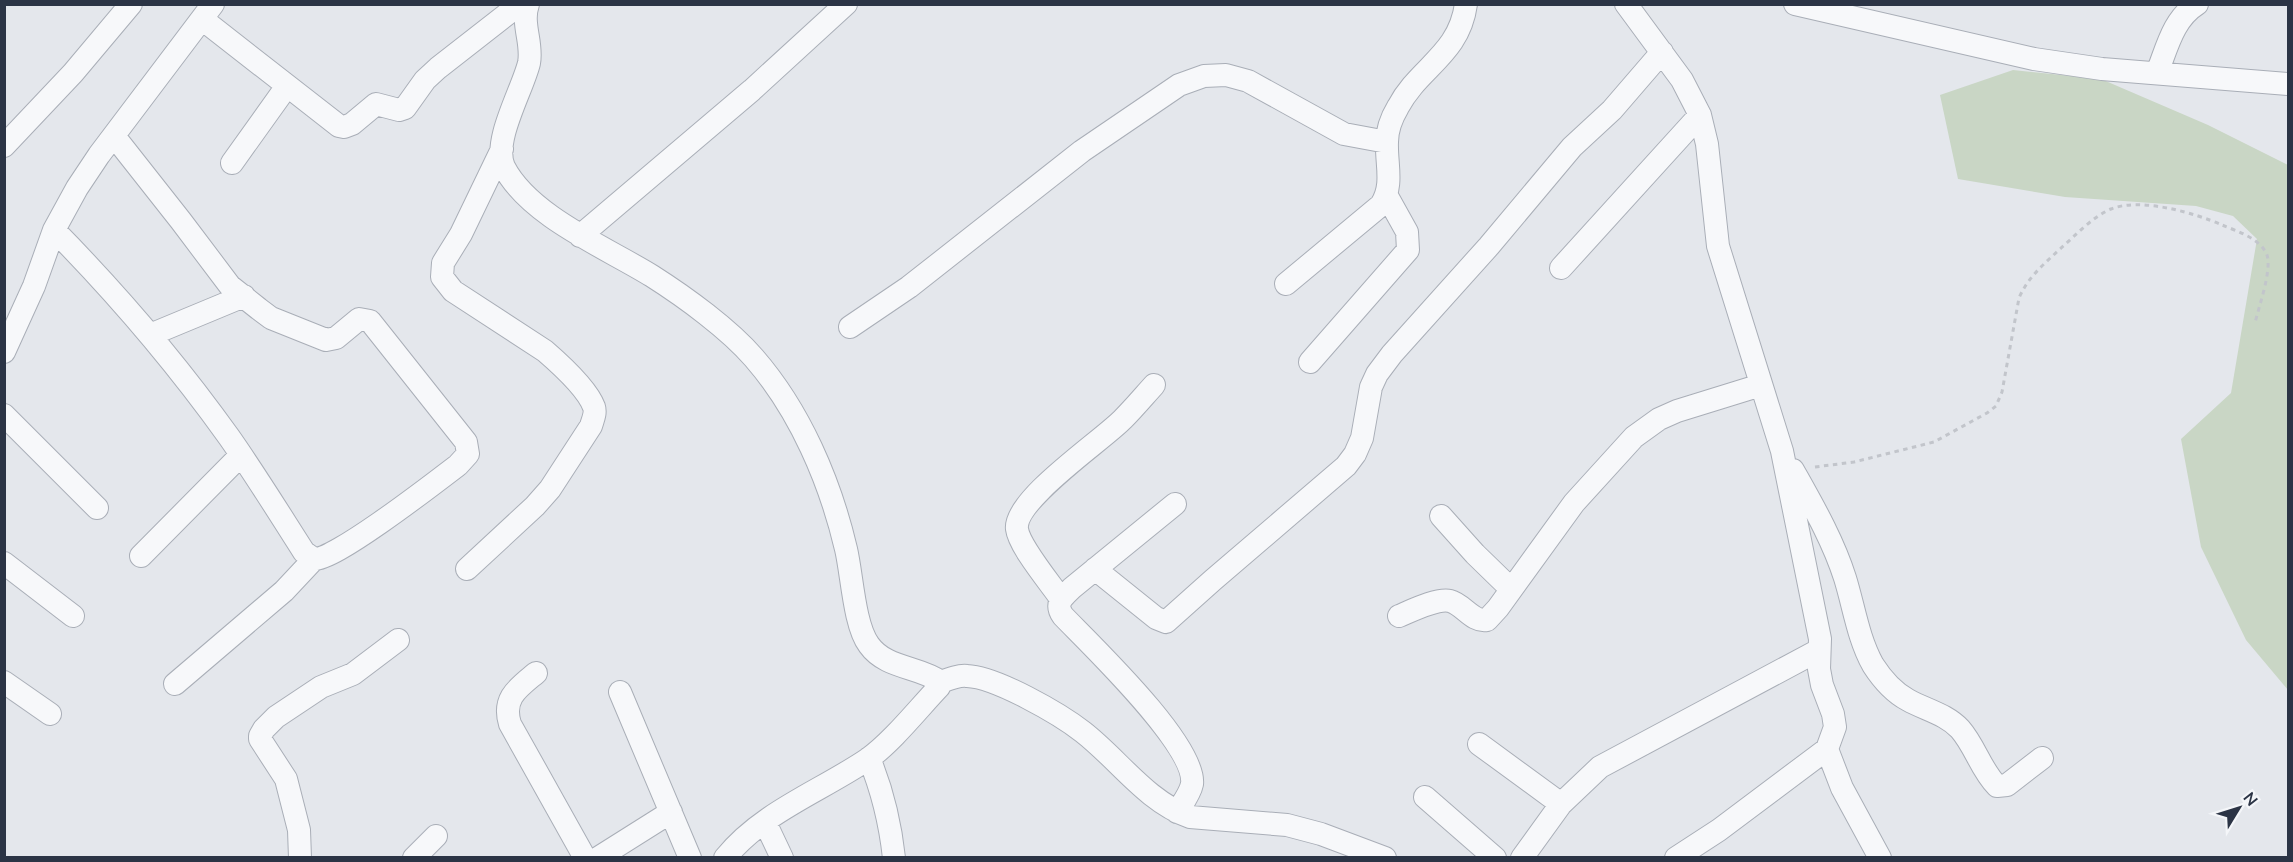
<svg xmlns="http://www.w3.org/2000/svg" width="2293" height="862" viewBox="0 0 2293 862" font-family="'Nunito Sans',sans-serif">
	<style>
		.green { fill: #c9d6c5 }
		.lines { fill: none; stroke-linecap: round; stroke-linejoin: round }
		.minor-casing { stroke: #a9aeb7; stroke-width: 24 }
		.path { stroke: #c2c5cb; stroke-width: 3; stroke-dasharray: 4.5 4.5; stroke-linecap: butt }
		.minor { stroke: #f7f8fa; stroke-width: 22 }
	</style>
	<rect width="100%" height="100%" fill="#e4e7ec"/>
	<!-- green -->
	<path class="green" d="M 2013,70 L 2101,79 L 2208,125 L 2288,165 L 2288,690 L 2246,640 L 2201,547 L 2181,439 L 2231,393 L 2257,239 L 2233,216 L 2196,206 L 2065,197 L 1958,179 L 1940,95 Z"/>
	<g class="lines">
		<defs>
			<path id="minor" d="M 528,4 C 521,24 533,43 529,63 C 523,89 492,141 504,167 C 529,216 607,248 652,276 C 685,297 729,329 754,358 C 800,411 830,481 846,549 C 852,574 854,625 869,645 C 886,669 919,666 941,682 L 939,687 C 918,709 892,742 868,759 C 821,791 762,812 725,858
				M 1626,4 L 1682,80 L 1700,115 L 1707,144 L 1718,246 L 1782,451 L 1820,639 L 1819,669 L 1822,685 L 1833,714 L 1835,727 L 1827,749 L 1719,830 L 1676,858
				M 1795,4 L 2034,59 L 2102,69 L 2288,84
				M 202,19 L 339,126 L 344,127 L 352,124 L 376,104 L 399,110 L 405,108 L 425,80 L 438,68 L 520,4
				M 2157,73 C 2167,48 2173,19 2197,4
				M 4,146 L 73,73 L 131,4
				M 232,163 L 287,86
				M 54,230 C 118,295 176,363 229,437 C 255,474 279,513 304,552 L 314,559 C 334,561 437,481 458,465 L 468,454 L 466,442 L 370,321 L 359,319 L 336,338 L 326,340 L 271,318 L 259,309 L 230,286 L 181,221 L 114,136
				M 580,236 L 752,90 L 846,4
				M 1561,268 L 1700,115
				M 1286,284 L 1381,205 C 1394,185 1386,164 1387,142 C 1387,130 1392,117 1398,107 C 1419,67 1459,55 1466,4
				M 850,327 L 909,287 L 1082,151 L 1179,85 L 1204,76 L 1226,75 L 1248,81 L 1344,134 L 1387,142
				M 150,335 L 244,296
				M 4,352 L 34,286 L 54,230 L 77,188 L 99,155 L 213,4
				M 1310,362 L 1408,250 L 1407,232 L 1387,196
				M 4,415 L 97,508
				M 1793,470 C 1812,504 1833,540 1845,578 C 1854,607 1858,638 1873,665 C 1882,679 1893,692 1908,700 C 1926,710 1946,714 1960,729 C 1975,746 1981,770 1997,786 L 2007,785 L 2042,758
				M 1175,504 L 1072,588 C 1063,597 1054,603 1063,616 C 1091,645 1197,746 1192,784 C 1190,794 1182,804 1177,812
				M 1441,516 L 1475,554 L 1511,589
				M 141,556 L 241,455
				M 4,563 L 73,616
				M 467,569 L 535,506 L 550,489 L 591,426 C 593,419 596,413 594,407 C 587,388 560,364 545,351 L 453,291 L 442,277 L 443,263 L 461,234 L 502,149
				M 1095,569 L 1156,618 L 1166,622 L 1213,580 L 1346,466 L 1355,454 L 1362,438 L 1371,387 L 1377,374 L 1392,354 L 1489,246 L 1572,147 L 1612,110 L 1662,52
				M 1061,599 C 1050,583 1019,546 1017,529 C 1013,500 1103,440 1123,419 C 1134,408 1144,396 1154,385
				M 1399,616 C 1411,611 1437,598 1450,601 C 1463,604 1473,623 1487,620 L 1498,608 L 1574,503 L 1634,437 L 1659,419 L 1677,411 L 1761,385
				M 536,673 C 518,688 502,698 510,724 L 585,858
				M 4,682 L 50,714
				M 941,682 C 949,679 959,675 967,676 C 996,677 1060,714 1083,732 C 1119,760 1146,801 1190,817 L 1287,825 L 1321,834 L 1385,858
				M 175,684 L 284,591 L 314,559
				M 620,692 L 690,858
				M 1479,744 L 1561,804
				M 1827,749 L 1842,788 L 1880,858
				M 869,758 C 883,792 890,821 894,858
				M 1425,797 L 1495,858
				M 765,822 L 782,858
				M 300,858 L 299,830 L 286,779 L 260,739 L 260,736 L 264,729 L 276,717 L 321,687 L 353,674 L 398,640
				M 414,858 L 436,836
				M 598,858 L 671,812
				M 1522,858 L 1561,804 L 1600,767 L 1819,650"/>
		</defs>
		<!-- minor casing -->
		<use href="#minor" class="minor-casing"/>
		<!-- path -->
		<path class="path" d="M 1815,467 L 1854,462 L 1934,442 L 1987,413 L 1996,406 L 2002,392 L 2019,298 C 2028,277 2044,264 2060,249 C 2075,236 2092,217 2111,209 C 2140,197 2195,213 2222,225 C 2237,231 2261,239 2267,255 C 2272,270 2259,306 2255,323"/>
		<!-- minor -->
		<use href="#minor" class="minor"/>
	</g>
	<!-- border -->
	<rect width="2293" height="862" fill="none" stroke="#2b3445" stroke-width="12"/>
	<!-- north arrow -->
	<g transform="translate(2239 808) rotate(52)" stroke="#f4f6f9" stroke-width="4.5" paint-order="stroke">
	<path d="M0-4.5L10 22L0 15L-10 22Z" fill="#2b3445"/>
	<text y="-9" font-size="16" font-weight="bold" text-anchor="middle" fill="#2b3445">N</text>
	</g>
</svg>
